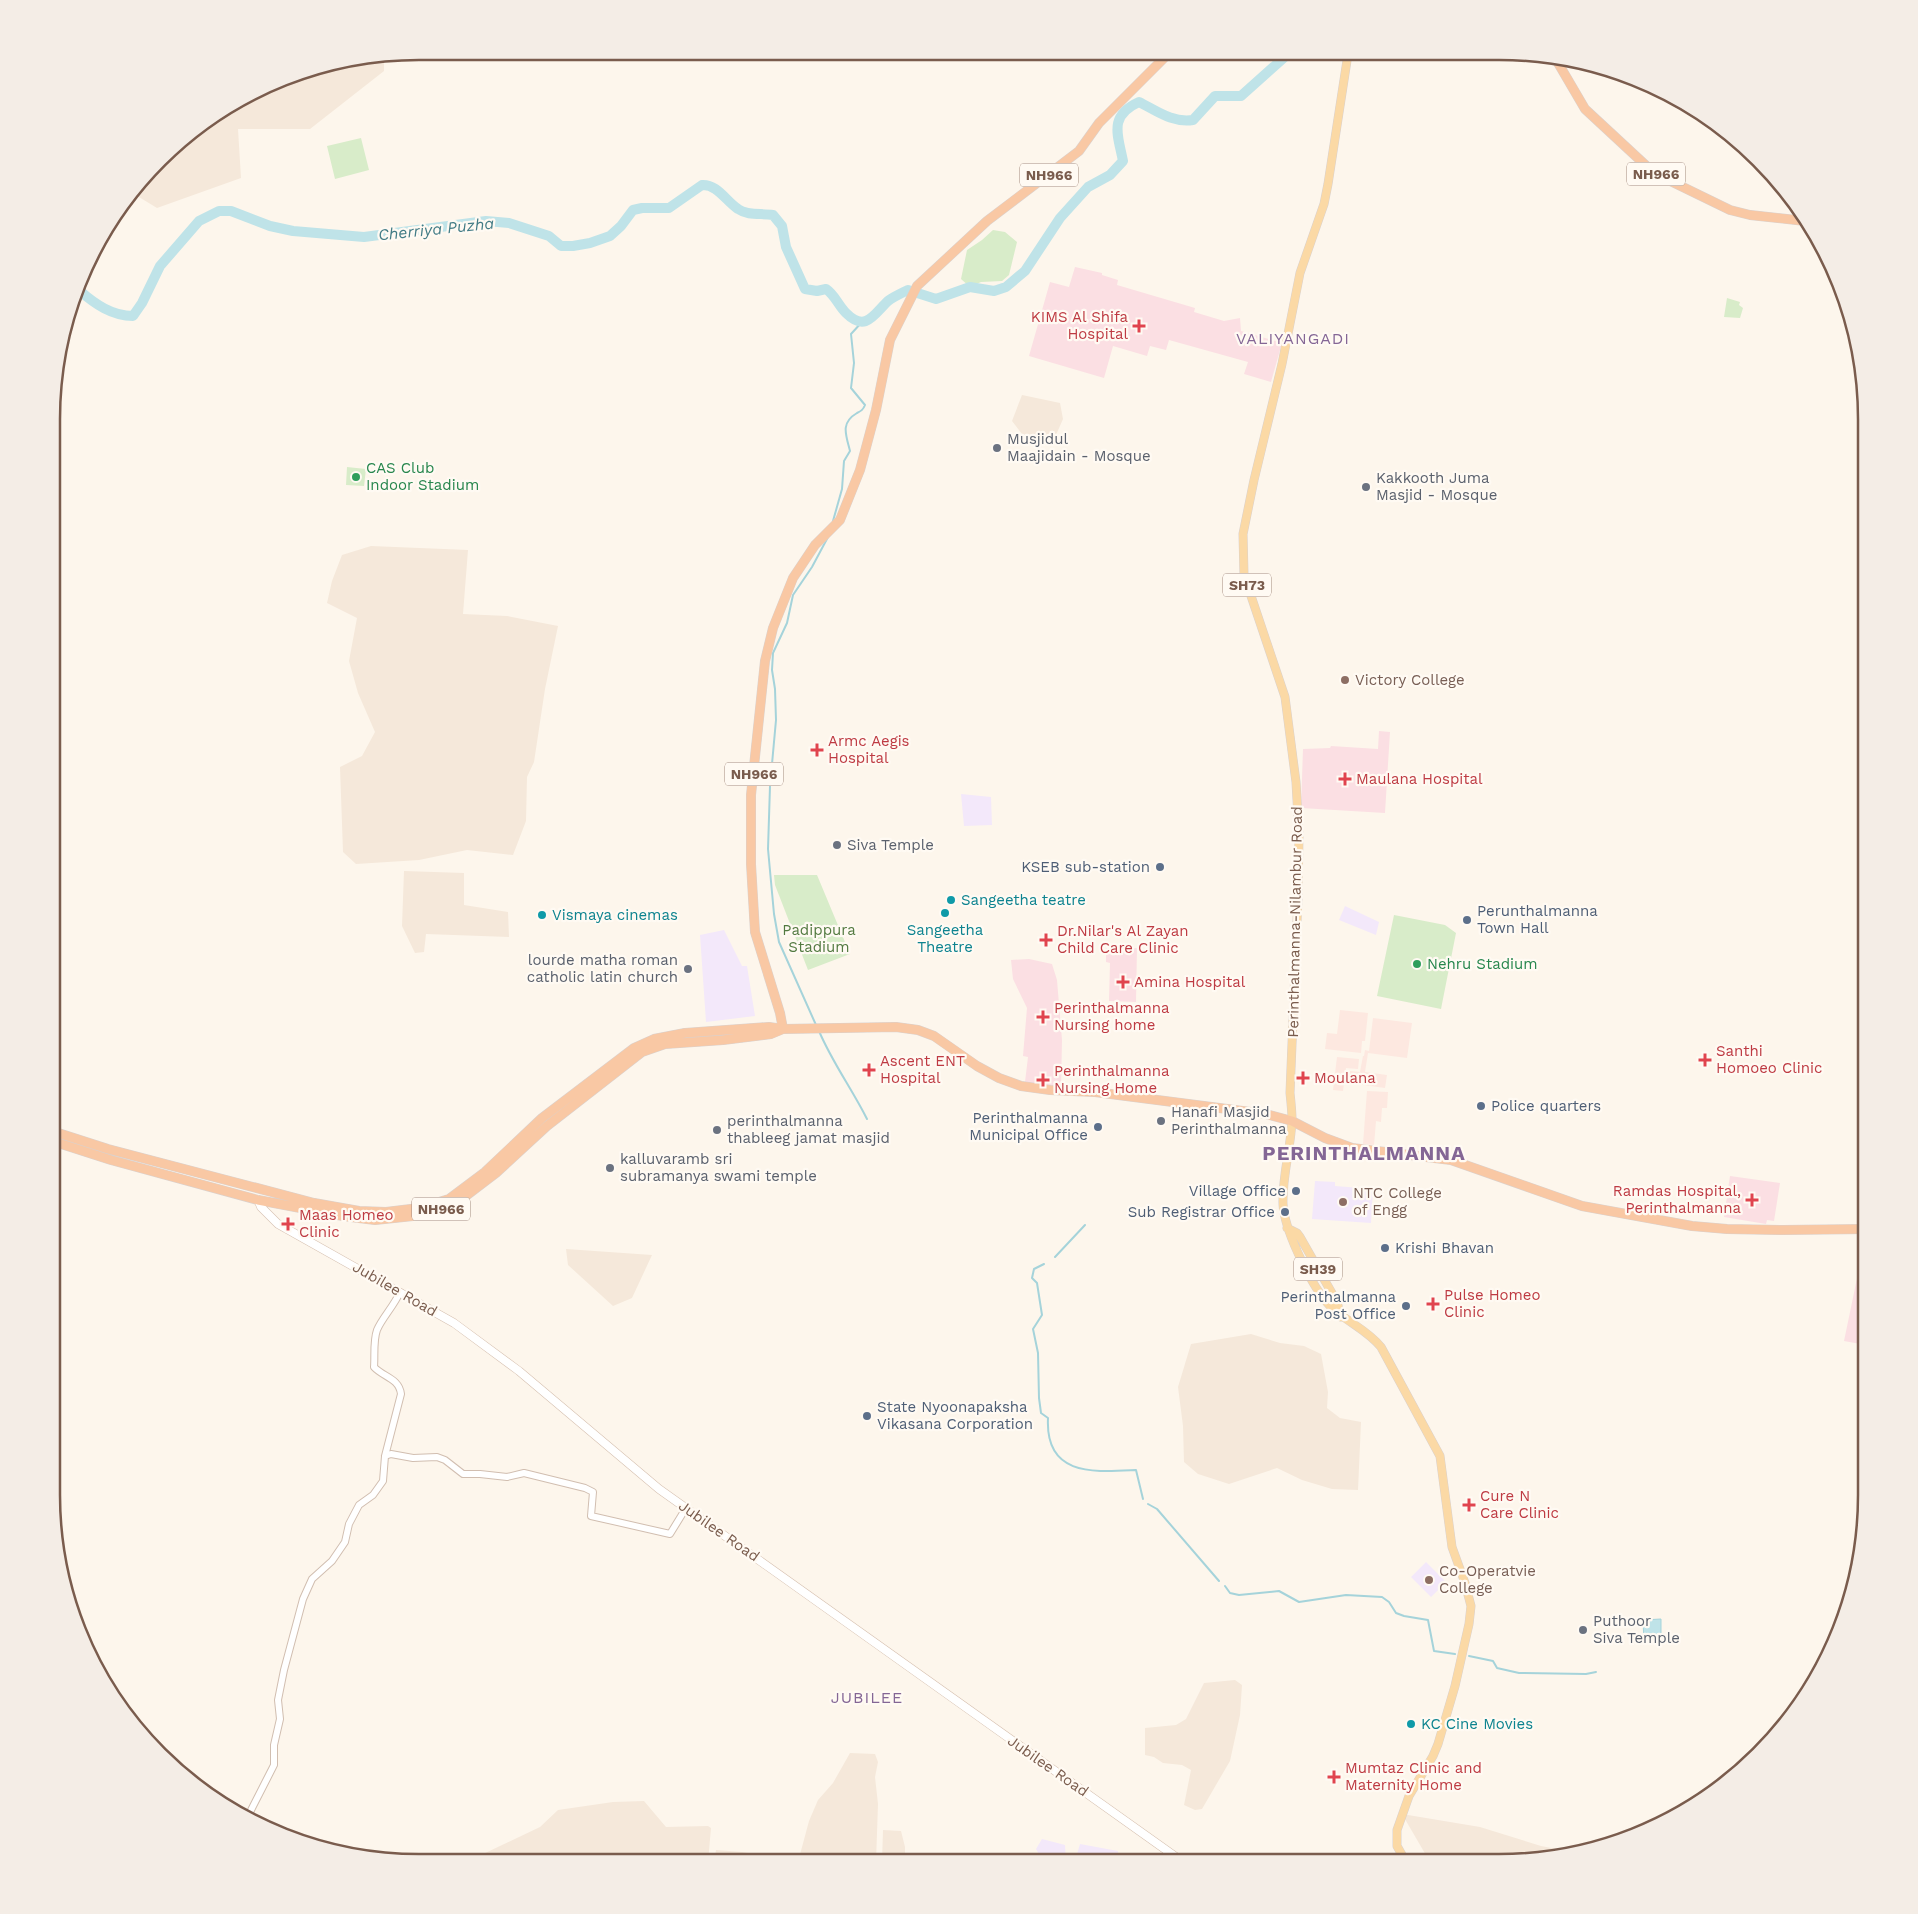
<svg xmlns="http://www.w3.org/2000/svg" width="1918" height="1914" viewBox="0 0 1918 1914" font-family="'Work Sans',sans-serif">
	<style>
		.residential { fill: #f5e8da }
		.commercial { fill: #fde8e0 }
		.education { fill: #f3e8fa }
		.medical { fill: #fbdfe3 }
		.green { fill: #d8ecc9 }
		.water { fill: #bfe3e8; stroke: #a5d3da }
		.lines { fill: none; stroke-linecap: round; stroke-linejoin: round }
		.stream { stroke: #a5d3da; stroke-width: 2 }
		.river { stroke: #bfe3e8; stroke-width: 10 }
		.tertiary-casing { stroke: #d1beb0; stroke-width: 8 }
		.secondary-casing { stroke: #d6c0b0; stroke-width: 9 }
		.primary-casing { stroke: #dad1cd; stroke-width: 9 }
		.trunk-casing { stroke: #dad1cd; stroke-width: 10 }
		.tertiary { stroke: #fff; stroke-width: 6 }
		.secondary { stroke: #fff; stroke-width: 8 }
		.primary { stroke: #fbd9a5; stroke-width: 8 }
		.trunk { stroke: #f9c8a4; stroke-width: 9 }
		.health-dot { fill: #e0444e; stroke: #fffaf3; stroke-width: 2 }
		.worship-dot { fill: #6b7280; stroke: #fffaf3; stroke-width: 2 }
		.leisure-dot { fill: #2e9e5b; stroke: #fffaf3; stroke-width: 2 }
		.education-dot { fill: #8d6e63; stroke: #fffaf3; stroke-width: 2 }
		.service-dot { fill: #5c6f8a; stroke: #fffaf3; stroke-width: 2 }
		.culture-dot { fill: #0f9aa8; stroke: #fffaf3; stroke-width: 2 }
		.labels { text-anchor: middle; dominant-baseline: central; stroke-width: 4.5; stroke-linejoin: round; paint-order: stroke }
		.shield { fill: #fffaf3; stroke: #a28b7f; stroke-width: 1 }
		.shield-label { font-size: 14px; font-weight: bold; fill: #7a5c4d }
		.health-label { font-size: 15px; fill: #be3a42; stroke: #fffaf3; text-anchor: start }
		.worship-label { font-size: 15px; fill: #5b616d; stroke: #fffaf3; text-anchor: start }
		.leisure-label { font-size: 15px; fill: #27864d; stroke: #fffaf3; text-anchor: start }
		.education-label { font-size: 15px; fill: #785e54; stroke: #fffaf3; text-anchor: start }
		.service-label { font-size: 15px; fill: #4e5e75; stroke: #fffaf3; text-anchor: end }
		.culture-label { font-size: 15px; fill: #0d838f; stroke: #fffaf3; text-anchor: start }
		.street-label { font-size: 15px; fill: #7a5c4d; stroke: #fffaf3 }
		.park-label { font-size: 15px; fill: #537a41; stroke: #fffaf3 }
		.water-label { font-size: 16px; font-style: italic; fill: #437c86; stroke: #fffaf3 }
		.neighbourhood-label { font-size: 16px; letter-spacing: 1px; fill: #846695; stroke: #fffaf3 }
		.district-label { font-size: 20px; font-weight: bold; letter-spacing: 1px; fill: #846695; stroke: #fffaf3 }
		.rim { fill: none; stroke: #7a5c4d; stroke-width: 2.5 }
	</style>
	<rect width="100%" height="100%" fill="#fdf6ec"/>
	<!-- residential -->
	<path class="residential" d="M 384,57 L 384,71 L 310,129 L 238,129 L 241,178 L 157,208 L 134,194 L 177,142 L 235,100 L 300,71 Z
		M 1022,395 L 1060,403 L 1063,419 L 1056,435 L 1026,439 L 1012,421 Z
		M 371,546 L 468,550 L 463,614 L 507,616 L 558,626 L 545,689 L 534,762 L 527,777 L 526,821 L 513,855 L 467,850 L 419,860 L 356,864 L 343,852 L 340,767 L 362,756 L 375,732 L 358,693 L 349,661 L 357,618 L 327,603 L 332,581 L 342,555 Z
		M 404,871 L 464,873 L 464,905 L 508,912 L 509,937 L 426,934 L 424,952 L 415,953 L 402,926 Z
		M 566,1249 L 652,1255 L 632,1298 L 613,1306 L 568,1265 Z
		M 1251,1334 L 1280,1343 L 1304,1346 L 1321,1354 L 1328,1392 L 1327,1408 L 1340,1418 L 1361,1422 L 1358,1490 L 1332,1489 L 1302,1480 L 1277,1468 L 1229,1484 L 1198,1474 L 1184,1462 L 1183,1426 L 1178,1387 L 1191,1344 Z
		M 1235,1680 L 1242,1685 L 1240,1715 L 1230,1761 L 1202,1809 L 1195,1810 L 1184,1805 L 1191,1770 L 1182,1765 L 1163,1763 L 1154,1757 L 1145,1755 L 1145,1728 L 1176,1725 L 1186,1719 L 1204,1683 Z
		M 850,1753 L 875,1754 L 878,1762 L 875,1777 L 878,1804 L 876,1862 L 798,1862 L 809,1821 L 818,1800 L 833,1783 Z
		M 644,1801 L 666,1827 L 708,1826 L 711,1828 L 708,1862 L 650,1862 L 641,1853 L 613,1862 L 470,1862 L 481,1855 L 540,1827 L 558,1810 L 613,1802 Z
		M 1402,1814 L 1480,1827 L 1541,1846 L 1573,1852 L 1523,1862 L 1430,1862 Z
		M 883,1830 L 901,1831 L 905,1847 L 905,1862 L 882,1862 Z
		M 716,1850 L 742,1852 L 789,1860 L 789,1862 L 714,1862 Z"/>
	<!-- commercial -->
	<path class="commercial" d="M 1340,1010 L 1368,1013 L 1365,1041 L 1362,1041 L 1361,1053 L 1325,1049 L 1327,1033 L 1337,1034 Z
		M 1373,1018 L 1412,1023 L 1407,1058 L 1368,1053 L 1365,1072 L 1387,1075 L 1385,1088 L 1348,1083 L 1350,1071 L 1360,1072 L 1363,1056 L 1364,1056 L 1365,1050 L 1369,1051 Z
		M 1337,1057 L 1359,1059 L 1358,1069 L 1346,1068 L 1343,1091 L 1333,1090 Z
		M 1367,1091 L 1388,1092 L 1387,1108 L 1382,1108 L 1381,1122 L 1376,1121 L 1374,1145 L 1363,1144 Z"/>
	<!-- education -->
	<path class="education" d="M 961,794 L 991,797 L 992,825 L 964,826 Z
		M 1345,906 L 1379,922 L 1376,935 L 1339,920 Z
		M 724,930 L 742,966 L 747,966 L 755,1016 L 706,1022 L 700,935 Z
		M 1315,1181 L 1335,1182 L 1335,1186 L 1373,1189 L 1371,1223 L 1312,1219 Z
		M 1426,1562 L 1446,1582 L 1431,1597 L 1411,1577 Z
		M 1042,1839 L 1065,1845 L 1066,1862 L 1064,1862 L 1058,1856 L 1039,1854 L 1036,1849 Z
		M 1080,1844 L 1118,1851 L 1118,1862 L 1072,1862 L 1075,1861 Z"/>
	<!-- medical -->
	<path class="medical" d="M 1075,267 L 1102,273 L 1102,275 L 1118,280 L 1117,285 L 1195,308 L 1194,312 L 1224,321 L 1240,318 L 1241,331 L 1282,343 L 1271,382 L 1244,374 L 1248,362 L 1169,340 L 1166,350 L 1150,346 L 1147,356 L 1113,346 L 1104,378 L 1029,356 L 1050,282 L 1069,287 Z
		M 1379,731 L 1390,732 L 1385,813 L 1301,808 L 1303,749 L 1330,748 L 1331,746 L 1378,749 Z
		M 1106,948 L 1137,948 L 1136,1002 L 1109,1001 L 1110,963 L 1106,962 Z
		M 1029,959 L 1052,964 L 1057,980 L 1062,1040 L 1061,1089 L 1025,1082 L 1028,1057 L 1023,1056 L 1027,1008 L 1013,979 L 1011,960 Z
		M 1730,1176 L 1780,1183 L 1774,1221 L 1767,1220 L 1766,1224 L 1724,1217 Z
		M 1866,1235 L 1866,1345 L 1844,1341 Z"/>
	<!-- green -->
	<path class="green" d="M 361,138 L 369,170 L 335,179 L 327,146 Z
		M 993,230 L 1005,232 L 1017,242 L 1009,275 L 1002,281 L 981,282 L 970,287 L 961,279 L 967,250 L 982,240 Z
		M 1727,298 L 1740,302 L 1739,305 L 1743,308 L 1740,318 L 1724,317 Z
		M 347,467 L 366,469 L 364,486 L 346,485 Z
		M 774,875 L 817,875 L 850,954 L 808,970 L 775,885 Z
		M 1394,915 L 1445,925 L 1456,933 L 1441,1009 L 1377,996 Z"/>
	<!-- water -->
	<path class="water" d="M 1661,1619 L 1661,1641 L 1644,1642 L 1643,1620 Z"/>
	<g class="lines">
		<!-- stream -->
		<path class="stream" d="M 833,521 L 842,489 L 844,461 L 850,451 C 846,435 840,423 857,413 C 861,411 863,410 865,405 L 851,388 L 854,363 L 851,334 L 862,322
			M 816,1025 L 779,942 L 774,914 L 768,849 L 770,786 L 776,720 L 775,689 L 772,670 L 773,653 L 787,623 L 793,595 L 812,567 L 828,537
			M 819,1031 C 832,1062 852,1089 867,1119
			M 1055,1257 L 1085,1225
			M 1044,1264 L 1034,1269 L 1032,1278 L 1037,1283 L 1042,1315 L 1033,1329 L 1038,1353 L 1039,1398 L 1041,1413 L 1048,1418 C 1045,1477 1094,1472 1136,1470 L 1143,1499
			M 1148,1504 L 1157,1509 L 1219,1581
			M 1225,1586 L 1230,1593 L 1239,1595 L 1279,1591 L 1299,1602 L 1346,1595 L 1382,1597 L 1389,1602 L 1396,1613 L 1404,1616 L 1428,1620 L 1434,1651 L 1455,1654
			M 1469,1656 L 1493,1661 L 1497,1668 L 1519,1673 L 1586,1674 L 1596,1672"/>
		<!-- river -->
		<path class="river" d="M 80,291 C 95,304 112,316 133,316 L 142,303 L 160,266 L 199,221 L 219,211 L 231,211 L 270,226 L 293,231 L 364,237 L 486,221 L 509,223 L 549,236 L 561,246 L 573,246 L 590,243 L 610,236 L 621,226 L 633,210 L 642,208 L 669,208 L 702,185 C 717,184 726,201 738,209 C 748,216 761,213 773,215 L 782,226 L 786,247 L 805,289 L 817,291 L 826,289 C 835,295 838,305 846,313 C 866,333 874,314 888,301 C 893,297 902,293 908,290 L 936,299 L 970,287 L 994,291 L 1006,287 L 1025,271 L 1060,218 L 1088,187 L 1110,175 L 1123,161 C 1118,135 1108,116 1139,102 C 1157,111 1172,123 1193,120 L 1215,96 L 1241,96 L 1288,54"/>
		<defs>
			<path id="tertiary" d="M 385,1456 L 391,1454 L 413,1458 L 437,1457 L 445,1460 L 463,1474 L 480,1474 L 507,1477 L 524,1473 L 585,1488 L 593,1492 L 591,1516 L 670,1534 L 686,1508
				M 247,1818 L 274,1765 L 274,1745 L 280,1719 L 278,1700 L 284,1670 L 303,1599 L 312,1579 L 332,1561 L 345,1542 L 349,1524 L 359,1505 L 373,1495 L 383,1481 L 385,1456 L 401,1394 C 399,1378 383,1377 374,1367 C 375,1356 373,1341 377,1330 C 382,1318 394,1306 400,1292"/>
			<path id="secondary" d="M 258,1200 L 261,1207 L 278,1224 L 454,1323 L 519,1371 L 659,1489 L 1183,1862"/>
			<path id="primary" d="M 1348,54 L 1328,184 L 1324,204 L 1300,273 L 1282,364 L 1254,480 L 1243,534 L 1244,575 L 1285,697 L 1296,782 L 1299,835 L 1298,897 L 1290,1093 C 1291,1102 1292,1111 1292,1120 C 1291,1148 1282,1176 1283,1204 C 1284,1229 1308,1277 1323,1298 C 1339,1319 1365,1327 1381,1347 L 1440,1456 L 1452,1547 L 1465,1583 L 1471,1606 L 1469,1624 L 1455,1686 L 1438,1744 L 1433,1756 L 1409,1796 L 1397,1830 L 1397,1846 L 1406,1862
				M 1287,1228 L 1297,1233 L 1300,1237 L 1337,1302 L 1341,1317"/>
			<path id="trunk" d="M 1554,56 L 1585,109 L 1654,173 L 1730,210 L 1750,215 L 1805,221
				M 783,1029 L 780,1013 L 755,932 L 751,864 L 751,795 L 765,661 L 773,628 L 793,578 L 815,545 L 840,520 L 860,470 L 876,410 L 890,340 L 917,286 L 987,221 L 1079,151 L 1099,123 L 1169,53
				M 52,1131 L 108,1149 L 314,1203 L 359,1211 L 386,1212 L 419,1208 L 449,1199 L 485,1172 L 542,1118 L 634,1048 L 654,1039 L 685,1033 L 769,1027 L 783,1029
				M 52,1141 L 111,1160 L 258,1200 L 343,1216 L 375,1220 L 413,1216 L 454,1205 L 496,1173 L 547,1126 L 642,1052 L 665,1044 L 723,1040 L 771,1034 L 783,1029 L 896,1027 L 918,1030 L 934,1036 L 977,1066 L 999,1078 L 1021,1086 L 1050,1090 L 1095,1092 L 1266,1114 L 1292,1121 L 1325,1138 L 1352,1148 L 1451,1160 L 1582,1206 L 1692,1226 L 1727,1229 L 1783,1230 L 1866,1229"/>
		</defs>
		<!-- tertiary casing -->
		<use href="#tertiary" class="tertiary-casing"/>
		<!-- secondary casing -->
		<use href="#secondary" class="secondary-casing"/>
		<!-- primary casing -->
		<use href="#primary" class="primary-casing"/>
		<!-- trunk casing -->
		<use href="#trunk" class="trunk-casing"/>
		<!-- tertiary -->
		<use href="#tertiary" class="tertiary"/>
		<!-- secondary -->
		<use href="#secondary" class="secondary"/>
		<!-- primary -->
		<use href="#primary" class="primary"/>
		<!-- trunk -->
		<use href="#trunk" class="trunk"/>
	</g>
	<!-- markers -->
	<g class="health-dot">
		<path d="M1136.5 318.5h5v5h5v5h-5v5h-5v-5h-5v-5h5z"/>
		<path d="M814.5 742.5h5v5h5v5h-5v5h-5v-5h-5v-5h5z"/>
		<path d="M1342.5 771.5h5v5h5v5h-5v5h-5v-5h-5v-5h5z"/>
		<path d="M1043.5 932.5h5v5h5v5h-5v5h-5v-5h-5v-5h5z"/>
		<path d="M1120.5 974.5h5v5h5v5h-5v5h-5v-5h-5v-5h5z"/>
		<path d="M1040.5 1009.5h5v5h5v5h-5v5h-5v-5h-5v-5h5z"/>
		<path d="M1702.5 1052.5h5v5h5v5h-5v5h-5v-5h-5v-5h5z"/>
		<path d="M866.5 1062.5h5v5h5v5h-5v5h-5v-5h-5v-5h5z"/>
		<path d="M1300.5 1070.5h5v5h5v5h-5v5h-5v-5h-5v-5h5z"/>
		<path d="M1040.5 1072.5h5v5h5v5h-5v5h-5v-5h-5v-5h5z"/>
		<path d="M1749.5 1192.5h5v5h5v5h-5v5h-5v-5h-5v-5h5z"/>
		<path d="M285.5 1216.5h5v5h5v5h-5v5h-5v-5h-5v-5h5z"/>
		<path d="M1430.5 1296.5h5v5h5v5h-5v5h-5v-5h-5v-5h5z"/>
		<path d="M1466.5 1497.5h5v5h5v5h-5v5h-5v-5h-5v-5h5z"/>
		<path d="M1331.5 1769.5h5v5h5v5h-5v5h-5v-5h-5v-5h5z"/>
	</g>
	<g class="worship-dot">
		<circle cx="997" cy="448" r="5"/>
		<circle cx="1366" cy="487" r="5"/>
		<circle cx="837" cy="845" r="5"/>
		<circle cx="688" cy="969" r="5"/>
		<circle cx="1161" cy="1121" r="5"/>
		<circle cx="717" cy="1130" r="5"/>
		<circle cx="610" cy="1168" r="5"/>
		<circle cx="1583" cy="1630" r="5"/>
	</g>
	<g class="leisure-dot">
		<circle cx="356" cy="477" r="5"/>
		<circle cx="1417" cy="964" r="5"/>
	</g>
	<g class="education-dot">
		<circle cx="1345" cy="680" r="5"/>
		<circle cx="1343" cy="1202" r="5"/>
		<circle cx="1429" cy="1580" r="5"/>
	</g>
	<g class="service-dot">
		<circle cx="1160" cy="867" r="5"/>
		<circle cx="1467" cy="920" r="5"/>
		<circle cx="1481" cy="1106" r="5"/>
		<circle cx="1098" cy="1127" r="5"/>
		<circle cx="1296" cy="1191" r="5"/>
		<circle cx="1285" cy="1212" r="5"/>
		<circle cx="1385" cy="1248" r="5"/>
		<circle cx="1406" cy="1306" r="5"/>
		<circle cx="867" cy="1416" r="5"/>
	</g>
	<g class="culture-dot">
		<circle cx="951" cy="900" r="5"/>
		<circle cx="945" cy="913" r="5"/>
		<circle cx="542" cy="915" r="5"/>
		<circle cx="1411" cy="1724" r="5"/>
	</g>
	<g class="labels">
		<!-- shield labels -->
		<g class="shield">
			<rect x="1627" y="162.5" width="58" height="23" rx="4"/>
			<rect x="1020" y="163.5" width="58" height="23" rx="4"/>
			<rect x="1223" y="573.5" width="48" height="23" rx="4"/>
			<rect x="725" y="762.5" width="58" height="23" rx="4"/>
			<rect x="412" y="1197.5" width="58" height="23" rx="4"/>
			<rect x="1294" y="1257.5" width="48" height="23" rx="4"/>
		</g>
		<g class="shield-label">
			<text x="1656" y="174">NH966</text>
			<text x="1049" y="175">NH966</text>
			<text x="1247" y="585">SH73</text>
			<text x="754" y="774">NH966</text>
			<text x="441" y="1209">NH966</text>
			<text x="1318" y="1269">SH39</text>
		</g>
		<!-- health labels -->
		<g class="health-label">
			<text x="1128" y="317" text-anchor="end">KIMS Al Shifa<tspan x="1128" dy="17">Hospital</tspan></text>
			<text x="828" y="741">Armc Aegis<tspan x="828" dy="17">Hospital</tspan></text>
			<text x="1356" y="779">Maulana Hospital</text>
			<text x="1057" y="931">Dr.Nilar's Al Zayan<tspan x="1057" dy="17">Child Care Clinic</tspan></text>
			<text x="1134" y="982">Amina Hospital</text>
			<text x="1054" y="1008">Perinthalmanna<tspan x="1054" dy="17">Nursing home</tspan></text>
			<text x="1716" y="1051">Santhi<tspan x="1716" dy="17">Homoeo Clinic</tspan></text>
			<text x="880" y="1061">Ascent ENT<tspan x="880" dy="17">Hospital</tspan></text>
			<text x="1054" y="1071">Perinthalmanna<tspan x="1054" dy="17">Nursing Home</tspan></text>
			<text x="1314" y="1078">Moulana</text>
			<text x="1741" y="1191" text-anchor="end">Ramdas Hospital,<tspan x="1741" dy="17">Perinthalmanna</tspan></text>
			<text x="299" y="1215">Maas Homeo<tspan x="299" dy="17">Clinic</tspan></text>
			<text x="1444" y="1295">Pulse Homeo<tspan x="1444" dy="17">Clinic</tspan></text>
			<text x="1480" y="1496">Cure N<tspan x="1480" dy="17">Care Clinic</tspan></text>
			<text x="1345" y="1768">Mumtaz Clinic and<tspan x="1345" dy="17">Maternity Home</tspan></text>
		</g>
		<!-- worship labels -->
		<g class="worship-label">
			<text x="1007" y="439">Musjidul<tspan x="1007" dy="17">Maajidain - Mosque</tspan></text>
			<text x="1376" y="478">Kakkooth Juma<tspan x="1376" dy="17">Masjid - Mosque</tspan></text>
			<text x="847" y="845">Siva Temple</text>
			<text x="678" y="960" text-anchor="end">lourde matha roman<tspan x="678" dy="17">catholic latin church</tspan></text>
			<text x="1171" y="1112">Hanafi Masjid<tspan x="1171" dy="17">Perinthalmanna</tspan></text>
			<text x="727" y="1121">perinthalmanna<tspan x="727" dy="17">thableeg jamat masjid</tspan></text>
			<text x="620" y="1159">kalluvaramb sri<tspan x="620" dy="17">subramanya swami temple</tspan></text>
			<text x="1593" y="1621">Puthoor<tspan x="1593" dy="17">Siva Temple</tspan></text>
		</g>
		<!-- leisure labels -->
		<g class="leisure-label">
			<text x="366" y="468">CAS Club<tspan x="366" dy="17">Indoor Stadium</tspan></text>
			<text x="1427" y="964">Nehru Stadium</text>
		</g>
		<!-- education labels -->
		<g class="education-label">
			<text x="1355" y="680">Victory College</text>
			<text x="1353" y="1193">NTC College<tspan x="1353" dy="17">of Engg</tspan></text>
			<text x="1439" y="1571">Co-Operatvie<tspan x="1439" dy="17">College</tspan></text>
		</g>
		<!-- service labels -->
		<g class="service-label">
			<text x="1150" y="867">KSEB sub-station</text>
			<text x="1477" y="911" text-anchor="start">Perunthalmanna<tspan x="1477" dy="17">Town Hall</tspan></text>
			<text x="1491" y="1106" text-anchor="start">Police quarters</text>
			<text x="1088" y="1118">Perinthalmanna<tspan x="1088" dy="17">Municipal Office</tspan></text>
			<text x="1286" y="1191">Village Office</text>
			<text x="1275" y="1212">Sub Registrar Office</text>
			<text x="1395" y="1248" text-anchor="start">Krishi Bhavan</text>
			<text x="1396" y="1297">Perinthalmanna<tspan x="1396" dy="17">Post Office</tspan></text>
			<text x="877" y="1407" text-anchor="start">State Nyoonapaksha<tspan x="877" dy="17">Vikasana Corporation</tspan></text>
		</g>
		<!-- culture labels -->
		<g class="culture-label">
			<text x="961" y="900">Sangeetha teatre</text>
			<text x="552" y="915">Vismaya cinemas</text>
			<text x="945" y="930" text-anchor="middle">Sangeetha<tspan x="945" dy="17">Theatre</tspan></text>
			<text x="1421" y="1724">KC Cine Movies</text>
		</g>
		<!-- street labels -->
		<g class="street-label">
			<text transform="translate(1295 922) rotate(-89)">Perinthalmanna-Nilambur Road</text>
			<text transform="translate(395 1289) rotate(30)">Jubilee Road</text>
			<text transform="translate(719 1531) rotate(35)">Jubilee Road</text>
			<text transform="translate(1048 1766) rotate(35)">Jubilee Road</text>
		</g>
		<!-- park labels -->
		<g class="park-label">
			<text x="819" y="930">Padippura<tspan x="819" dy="17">Stadium</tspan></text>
		</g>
		<!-- water labels -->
		<g class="water-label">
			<text transform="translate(436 229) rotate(-6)">Cherriya Puzha</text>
		</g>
		<!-- neighbourhood labels -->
		<g class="neighbourhood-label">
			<text x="1293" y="338">VALIYANGADI</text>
			<text x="867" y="1697">JUBILEE</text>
		</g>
		<!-- district labels -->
		<g class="district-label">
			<text x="1364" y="1153">PERINTHALMANNA</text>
		</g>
	</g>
	<!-- crop -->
	<path d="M0 0H1918V1914H0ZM419 60H1499A359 359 0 0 1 1858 419V1495A359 359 0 0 1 1499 1854H419A359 359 0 0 1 60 1495V419A359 359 0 0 1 419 60Z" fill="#f4ede6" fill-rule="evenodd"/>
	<path class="rim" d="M419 60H1499A359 359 0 0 1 1858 419V1495A359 359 0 0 1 1499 1854H419A359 359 0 0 1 60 1495V419A359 359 0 0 1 419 60Z"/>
</svg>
